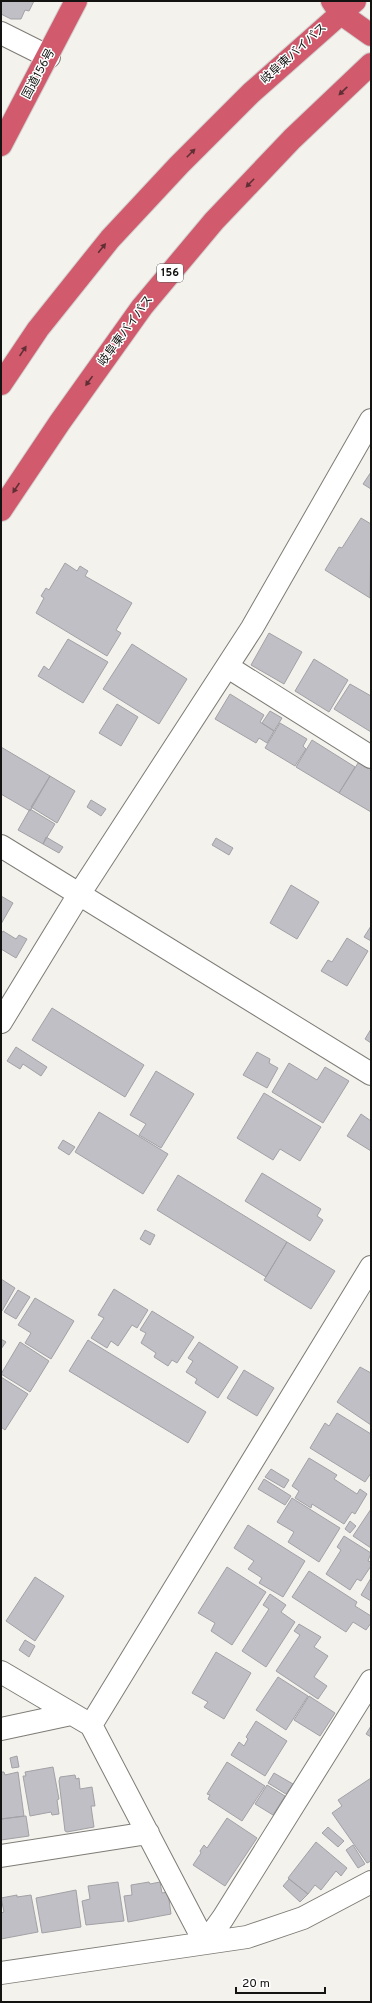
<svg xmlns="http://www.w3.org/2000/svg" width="372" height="2003" viewBox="0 0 372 2003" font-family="Overpass,'Noto Sans JP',sans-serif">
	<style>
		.building { fill: #c0bfc5; stroke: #a2a1a6 }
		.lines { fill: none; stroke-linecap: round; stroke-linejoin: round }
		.street-casing { stroke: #7e7c76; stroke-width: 24 }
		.highway-casing { stroke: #d0d0cf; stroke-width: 24 }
		.street { stroke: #fff; stroke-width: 22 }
		.highway { stroke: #d15a6c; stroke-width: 22 }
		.oneway { fill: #5f2f35 }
		.labels { text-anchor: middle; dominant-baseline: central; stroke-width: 3; stroke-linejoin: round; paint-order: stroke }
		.shield { fill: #fff; stroke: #5a5a58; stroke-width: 1 }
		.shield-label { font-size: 11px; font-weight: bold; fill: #131311 }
		.street-label { font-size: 12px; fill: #131311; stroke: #fff }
	</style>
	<rect width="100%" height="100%" fill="#f4f2ec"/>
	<!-- building -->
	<path class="building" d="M 1,1 L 34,1 L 29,11 L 25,10 L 21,19 L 11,19 L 1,14 Z
		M 371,472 L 371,489 L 363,484 Z
		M 361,518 L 371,524 L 370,598 L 325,570 L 339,547 L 342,548 Z
		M 65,563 L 77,571 L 80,566 L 88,571 L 85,576 L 132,603 L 116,630 L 121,633 L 107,656 L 36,613 L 44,598 L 41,596 L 46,588 L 49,590 Z
		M 269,633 L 302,652 L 284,684 L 251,665 Z
		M 68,639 L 108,662 L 83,703 L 38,676 L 44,666 L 49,670 Z
		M 132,644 L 187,679 L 159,724 L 103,689 Z
		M 314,659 L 348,680 L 329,712 L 295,691 Z
		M 350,684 L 371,696 L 371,732 L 334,709 Z
		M 230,694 L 264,715 L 260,722 L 274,731 L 267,743 L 259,738 L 256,743 L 215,719 Z
		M 117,704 L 138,717 L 121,746 L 99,733 Z
		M 270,711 L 282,718 L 274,731 L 262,723 Z
		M 280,723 L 307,739 L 303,746 L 306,749 L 295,766 L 265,748 Z
		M 312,740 L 355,767 L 339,793 L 296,767 Z
		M 1,747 L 50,776 L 30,811 L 1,794 Z
		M 360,760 L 371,766 L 371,812 L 339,793 Z
		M 50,776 L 75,791 L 57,823 L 31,807 Z
		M 91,800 L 106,809 L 101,816 L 87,807 Z
		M 30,809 L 55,824 L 43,844 L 18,830 Z
		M 46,837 L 63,847 L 59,853 L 43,844 Z
		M 216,838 L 233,848 L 229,855 L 212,845 Z
		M 291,885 L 319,902 L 297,939 L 270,923 Z
		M 1,896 L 13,903 L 1,924 Z
		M 371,926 L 371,941 L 364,937 Z
		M 3,931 L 16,939 L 19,935 L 27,939 L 16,958 L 1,949 L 1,934 Z
		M 347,938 L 368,951 L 347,986 L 321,971 L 328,960 L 332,962 Z
		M 52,1008 L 144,1065 L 125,1097 L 32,1040 Z
		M 371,1029 L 371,1043 L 365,1039 Z
		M 16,1047 L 47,1067 L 41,1076 L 23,1064 L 20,1069 L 7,1061 Z
		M 257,1052 L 270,1059 L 269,1063 L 278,1068 L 267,1088 L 243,1075 Z
		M 289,1063 L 317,1080 L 325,1067 L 349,1081 L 323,1123 L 272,1092 Z
		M 156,1071 L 194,1094 L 161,1148 L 139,1135 L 146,1124 L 130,1115 Z
		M 264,1093 L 321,1127 L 300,1161 L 280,1149 L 273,1160 L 237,1138 Z
		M 99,1112 L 168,1154 L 143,1194 L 75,1152 Z
		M 361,1114 L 371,1121 L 371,1151 L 347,1136 Z
		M 63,1140 L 75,1147 L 69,1155 L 58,1148 Z
		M 262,1173 L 321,1209 L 317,1216 L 323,1220 L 310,1241 L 245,1201 Z
		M 178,1175 L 287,1242 L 266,1277 L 157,1210 Z
		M 145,1230 L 155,1235 L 150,1245 L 140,1239 Z
		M 287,1242 L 335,1271 L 311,1309 L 264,1280 Z
		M 1,1279 L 15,1288 L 2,1311 L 1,1310 Z
		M 114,1289 L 148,1310 L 137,1328 L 132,1325 L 118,1346 L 111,1341 L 107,1348 L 91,1338 L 104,1318 L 98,1315 Z
		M 18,1290 L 30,1297 L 16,1319 L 4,1312 Z
		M 35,1298 L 74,1321 L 51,1359 L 25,1343 L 31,1333 L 18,1325 Z
		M 152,1311 L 194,1337 L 177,1363 L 172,1360 L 168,1366 L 154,1357 L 156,1353 L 141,1343 L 146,1333 L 140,1330 Z
		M 1,1339 L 6,1342 L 1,1349 Z
		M 88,1340 L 206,1412 L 188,1443 L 69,1371 Z
		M 20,1342 L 49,1361 L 30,1392 L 1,1374 Z
		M 199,1342 L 238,1367 L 218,1398 L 195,1383 L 197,1379 L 186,1372 L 193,1361 L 188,1358 Z
		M 360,1367 L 371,1373 L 371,1425 L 337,1402 Z
		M 244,1370 L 274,1388 L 257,1416 L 227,1398 Z
		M 1,1377 L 28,1394 L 5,1430 L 1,1427 Z
		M 337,1413 L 371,1434 L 371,1473 L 365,1482 L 310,1448 L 325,1423 L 329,1426 Z
		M 309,1458 L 337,1475 L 334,1479 L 357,1494 L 360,1489 L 367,1494 L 355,1514 L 352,1512 L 344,1524 L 312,1504 L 311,1508 L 295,1498 L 299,1491 L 292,1486 Z
		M 271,1469 L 289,1480 L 284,1488 L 265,1477 Z
		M 264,1479 L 291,1496 L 285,1505 L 258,1489 Z
		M 292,1498 L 340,1528 L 319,1562 L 288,1542 L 294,1532 L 277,1522 Z
		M 371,1509 L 371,1548 L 353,1536 Z
		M 350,1521 L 356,1526 L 350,1533 L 345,1529 Z
		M 248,1525 L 305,1561 L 283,1597 L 259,1583 L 262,1578 L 248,1569 L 254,1561 L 234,1548 Z
		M 344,1536 L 371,1553 L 368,1561 L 371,1562 L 371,1566 L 361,1581 L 357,1579 L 350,1590 L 326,1574 L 341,1550 L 337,1547 Z
		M 227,1567 L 266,1592 L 232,1645 L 211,1631 L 215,1623 L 198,1613 Z
		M 309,1571 L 357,1602 L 355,1606 L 371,1616 L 371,1623 L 366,1630 L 353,1622 L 346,1632 L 292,1597 Z
		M 35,1577 L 64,1596 L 35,1641 L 6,1621 Z
		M 371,1578 L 371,1601 L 361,1595 Z
		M 270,1594 L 286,1605 L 281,1612 L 295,1622 L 266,1667 L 242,1651 L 269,1609 L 263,1605 Z
		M 299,1624 L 321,1637 L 314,1647 L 328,1656 L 314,1677 L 327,1686 L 318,1699 L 276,1671 L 300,1635 L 294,1631 Z
		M 25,1640 L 35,1646 L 29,1657 L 19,1650 Z
		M 216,1652 L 251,1673 L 224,1719 L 204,1707 L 208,1702 L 192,1693 Z
		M 278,1677 L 308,1696 L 286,1730 L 256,1710 Z
		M 309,1696 L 335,1713 L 320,1736 L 294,1720 Z
		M 256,1721 L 287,1741 L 265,1776 L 231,1755 L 239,1742 L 244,1746 L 248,1739 L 246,1737 Z
		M 371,1726 L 371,1737 L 366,1734 Z
		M 17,1756 L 19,1767 L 12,1768 L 10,1758 Z
		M 227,1762 L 265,1786 L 242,1821 L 208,1799 L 210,1795 L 207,1794 Z
		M 53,1767 L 59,1799 L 57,1800 L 59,1814 L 52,1815 L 51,1812 L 30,1816 L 23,1776 L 26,1776 L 25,1772 Z
		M 1,1772 L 4,1772 L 5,1775 L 18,1772 L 24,1816 L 1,1819 Z
		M 274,1773 L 293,1784 L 286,1794 L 268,1783 Z
		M 75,1775 L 76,1779 L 79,1778 L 80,1789 L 92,1787 L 95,1806 L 91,1806 L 94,1827 L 67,1832 L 65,1831 L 59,1781 L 60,1777 Z
		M 371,1778 L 371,1861 L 367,1863 L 332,1813 L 342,1806 L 338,1800 Z
		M 267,1785 L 285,1796 L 273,1815 L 255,1804 Z
		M 26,1816 L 29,1836 L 1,1840 L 1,1819 Z
		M 227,1818 L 257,1838 L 225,1886 L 193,1865 L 201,1853 L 200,1851 L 204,1845 L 207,1848 Z
		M 328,1827 L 344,1841 L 338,1847 L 322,1833 Z
		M 316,1842 L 347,1868 L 341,1876 L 336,1871 L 321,1890 L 315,1885 L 308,1894 L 288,1878 Z
		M 353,1845 L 365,1864 L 358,1868 L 346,1850 Z
		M 289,1879 L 308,1894 L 300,1902 L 283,1886 Z
		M 118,1882 L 124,1921 L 86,1925 L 82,1901 L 90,1899 L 88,1886 Z
		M 149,1882 L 150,1884 L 160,1882 L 162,1893 L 168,1892 L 171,1914 L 128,1922 L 124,1896 L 132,1895 L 131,1885 Z
		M 76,1890 L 81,1927 L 42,1933 L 36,1898 Z
		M 17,1895 L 17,1897 L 31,1895 L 38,1932 L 1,1939 L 1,1913 L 4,1912 L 1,1898 Z"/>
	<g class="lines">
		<defs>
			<path id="street" d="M 1,33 L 49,57
				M 228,667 L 371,757
				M 1,846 L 371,1074
				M 1,1022 L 78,896 L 252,628 L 371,420
				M 1,1672 L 91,1725 L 205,1943
				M 91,1725 L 371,1267
				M 1,1729 L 71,1714
				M 1,1856 L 148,1833
				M 205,1943 L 223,1918 L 371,1681
				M 1,1973 L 247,1937 L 303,1918 L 371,1882"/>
			<path id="highway" d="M 332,1 L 340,13 L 371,35
				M 1,145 L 76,1
				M 1,384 L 38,329 L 110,239 L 179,165 L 251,93 L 355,1
				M 1,510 L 60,422 L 142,307 L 214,221 L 292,139 L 371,64"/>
		</defs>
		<!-- street casing -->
		<use href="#street" class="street-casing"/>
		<!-- highway casing -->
		<use href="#highway" class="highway-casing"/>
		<!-- street -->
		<use href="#street" class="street"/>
		<!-- highway -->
		<use href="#highway" class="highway"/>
	</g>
	<!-- one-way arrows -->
	<defs><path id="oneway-solid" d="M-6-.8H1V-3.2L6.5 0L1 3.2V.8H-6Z"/></defs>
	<g class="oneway">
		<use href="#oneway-solid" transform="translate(343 91) rotate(136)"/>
		<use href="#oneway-solid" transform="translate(191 153) rotate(-45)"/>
		<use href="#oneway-solid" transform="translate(250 183) rotate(134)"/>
		<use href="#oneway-solid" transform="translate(102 248) rotate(-51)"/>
		<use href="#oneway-solid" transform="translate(23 351) rotate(-56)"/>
		<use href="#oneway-solid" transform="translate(89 381) rotate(126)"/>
		<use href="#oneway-solid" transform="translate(16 488) rotate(124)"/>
	</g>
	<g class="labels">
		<!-- shield labels -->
		<rect class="shield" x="157" y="264" width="26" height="18" rx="3"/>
		<g class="shield-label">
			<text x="170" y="273">156</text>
		</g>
		<!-- street labels -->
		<g class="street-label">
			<text transform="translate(294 54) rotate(-42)">岐阜東バイパス</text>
			<text transform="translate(39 74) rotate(-62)">国道156号</text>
			<text transform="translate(126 331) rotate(-54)">岐阜東バイパス</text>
		</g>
	</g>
	<!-- border -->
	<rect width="372" height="2003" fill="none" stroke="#131311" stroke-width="4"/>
	<!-- scale -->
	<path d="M236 1987v6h89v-6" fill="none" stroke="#131311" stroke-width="2"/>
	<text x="242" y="1987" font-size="12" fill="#131311" stroke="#ffffff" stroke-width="3" paint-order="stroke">20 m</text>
</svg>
